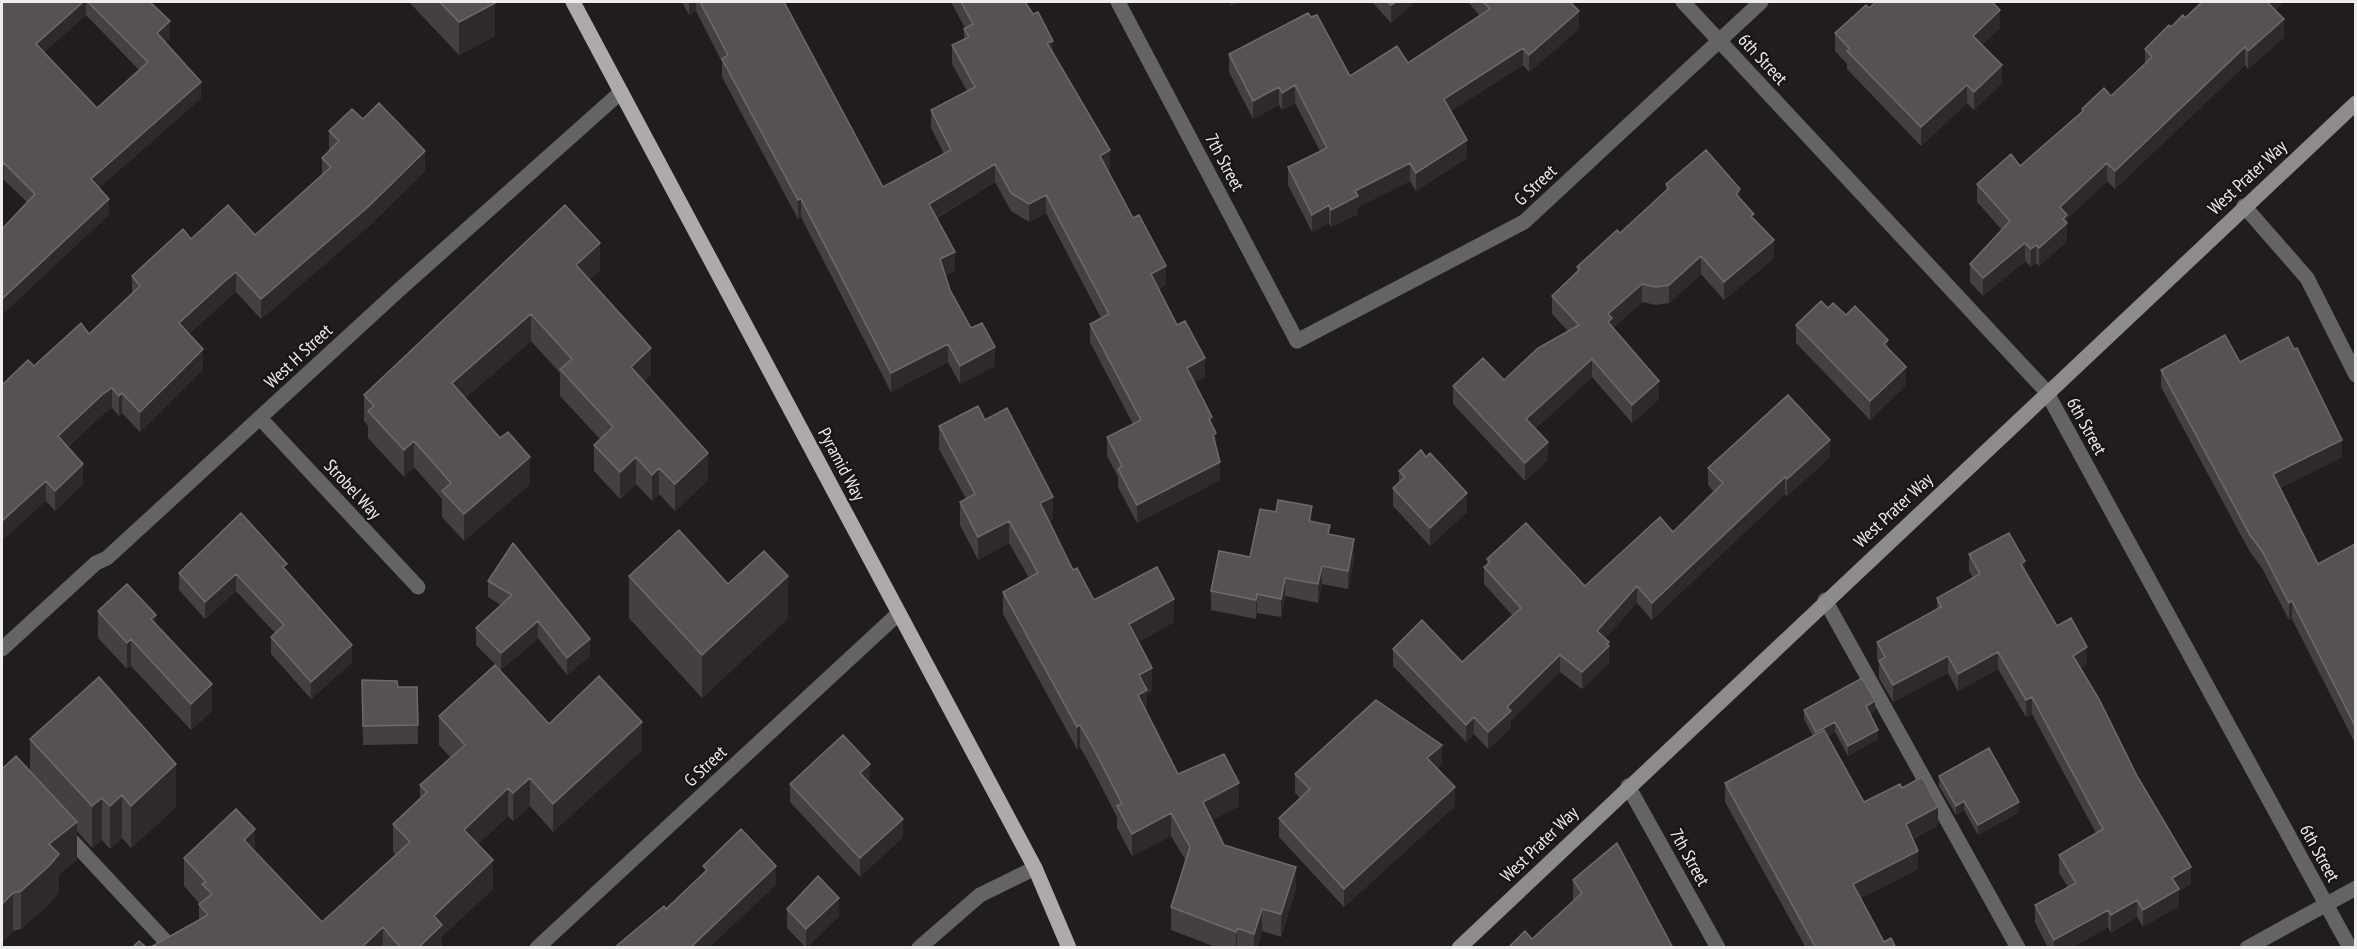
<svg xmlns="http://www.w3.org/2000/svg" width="2357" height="949" viewBox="0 0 2357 949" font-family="'PT Sans Narrow',sans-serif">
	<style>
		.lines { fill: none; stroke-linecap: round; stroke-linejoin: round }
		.lane { stroke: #656464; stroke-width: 15 }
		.street { stroke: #656464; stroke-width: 15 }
		.secondary { stroke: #8e8b8c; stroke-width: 15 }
		.primary { stroke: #aeaaab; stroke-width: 15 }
		.wall { fill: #444042; fill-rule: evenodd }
		.shaded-wall { fill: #2e2a2c }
		.building { fill: #565254; stroke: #6e6a6c; stroke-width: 1.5 }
		.labels { text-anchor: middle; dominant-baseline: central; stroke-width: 4.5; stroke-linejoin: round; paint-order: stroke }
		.street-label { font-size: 18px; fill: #efeced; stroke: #181416 }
	</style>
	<rect width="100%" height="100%" fill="#211d1f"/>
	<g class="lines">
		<!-- lane -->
		<path class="lane" d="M 2244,206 L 2307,278 L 2356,375
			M 1825,600 L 2018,948
			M 63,831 L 172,948
			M 919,948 L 980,895 L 1035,868"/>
		<!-- street -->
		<path class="street" d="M 1118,2 L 1297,341 L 1524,222 L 1761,2
			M 1683,2 L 2046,391 L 2350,948
			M 260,418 L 418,587
			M 2,649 L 96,563 L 107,558 L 400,289 L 621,92
			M 1628,786 L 1718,948
			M 537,948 L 899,613
			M 2247,948 L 2356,888"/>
		<!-- secondary -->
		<path class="secondary" d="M 1459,948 L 2356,103"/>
		<!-- primary -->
		<path class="primary" d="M 573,2 L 1035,868 L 1069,948"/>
	</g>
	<!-- wall -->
	<path class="wall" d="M 2,2 L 150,2 L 170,38 L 165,42 L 201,98 L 99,188 L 109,215 L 27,202 L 4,180 ZM 86,15 L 139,70 L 97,108 L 44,52 Z
		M 409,2 L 494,2 L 495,36 L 459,55 Z
		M 682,2 L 784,2 L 883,187 L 944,154 L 931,128 L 931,110 L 967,91 L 952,64 L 952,45 L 964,39 L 964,29 L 965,28 L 951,2 L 1025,2 L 1053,53 L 1110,169 L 1108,170 L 1166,285 L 1159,289 L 1205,377 L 1195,382 L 1212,426 L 1216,447 L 1220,480 L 1137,523 L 1118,487 L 1118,477 L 1107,456 L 1107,437 L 1133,424 L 1090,342 L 1090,324 L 1101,318 L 1046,213 L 1029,222 L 1011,211 L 995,182 L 937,218 L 955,271 L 945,275 L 950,290 L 971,328 L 995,366 L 960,384 L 948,362 L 891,392 L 801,217 L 798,219 L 722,77 L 722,62 L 696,11 L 689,15 Z
		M 1372,2 L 1414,2 L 1391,23 Z
		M 1468,2 L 1570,2 L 1579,29 L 1529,72 L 1523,65 L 1451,111 L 1467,158 L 1416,191 L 1410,181 L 1358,207 L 1358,214 L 1331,227 L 1329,223 L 1312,232 L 1288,185 L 1288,167 L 1320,151 L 1295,103 L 1282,110 L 1279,105 L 1253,119 L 1229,72 L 1229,54 L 1350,76 L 1408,63 L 1480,16 Z
		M 2202,2 L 2283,2 L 2275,10 L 2284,37 L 2248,69 L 2245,65 L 2115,189 L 2107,181 L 2067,219 L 2067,241 L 2039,266 L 2036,263 L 2031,267 L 2025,261 L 1983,296 L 1970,282 L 1970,264 L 2002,230 L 1977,202 L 1977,184 L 2020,166 L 2082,112 L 2082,109 L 2111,96 L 2145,64 L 2145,49 L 2171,27 L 2185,18 Z
		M 1869,8 L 2000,28 L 1982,45 L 2002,83 L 1974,110 L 1967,103 L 1921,146 L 1847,69 L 1847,64 L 1835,51 L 1835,33 Z
		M 363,119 L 425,171 L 369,226 L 261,319 L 236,292 L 225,301 L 189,334 L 203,369 L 140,432 L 122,413 L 119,416 L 112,408 L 103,414 L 68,447 L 83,484 L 55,511 L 46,501 L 34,366 L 89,334 L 132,294 L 132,276 L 191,239 L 255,235 L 322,174 L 322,158 L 329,151 L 329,131 Z
		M 1666,184 L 1740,199 L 1754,220 L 1774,258 L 1724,300 L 1701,274 L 1669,303 L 1656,305 L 1642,302 L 1613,328 L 1659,399 L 1632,423 L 1592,377 L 1535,429 L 1548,460 L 1525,481 L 1453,404 L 1453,386 L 1504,380 L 1568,331 L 1552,314 L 1552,296 L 1577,272 L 1577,267 L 1620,233 L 1666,190 Z
		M 600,270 L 589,280 L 651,375 L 644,381 L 708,480 L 675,511 L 659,494 L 652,501 L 636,484 L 620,499 L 594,471 L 594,445 L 600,439 L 560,396 L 560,373 L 531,341 L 465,398 L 530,484 L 464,541 L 442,517 L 442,499 L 414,467 L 404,477 L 368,438 L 368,426 L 364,421 L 364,395 Z
		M 1828,308 L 1846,315 L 1888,348 L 1906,385 L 1870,420 L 1796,343 L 1796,325 Z
		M 2240,362 L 2342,457 L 2280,488 L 2318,564 L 2355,544 L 2355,743 L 2292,619 L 2289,620 L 2262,568 L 2250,552 L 2161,387 L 2161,370 Z
		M 985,420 L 1053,519 L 1049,521 L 1073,570 L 1094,600 L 1174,622 L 1138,642 L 1152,691 L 1147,694 L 1147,712 L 1178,774 L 1239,806 L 1212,820 L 1224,845 L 1296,889 L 1281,937 L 1262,931 L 1257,948 L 1218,948 L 1171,930 L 1171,907 L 1186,861 L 1171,836 L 1132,856 L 1117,828 L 1117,817 L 1095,774 L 1080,747 L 1077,749 L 1003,614 L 1003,592 L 1029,578 L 1009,543 L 978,560 L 960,525 L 960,502 L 966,499 L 939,449 L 939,426 Z
		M 1830,457 L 1787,496 L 1785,494 L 1652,620 L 1637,603 L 1605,638 L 1609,642 L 1609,663 L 1582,689 L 1560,672 L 1511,720 L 1511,728 L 1488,749 L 1474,734 L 1466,742 L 1393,666 L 1393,649 L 1462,662 L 1512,615 L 1484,584 L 1484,567 L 1487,564 L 1487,559 L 1585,586 L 1673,532 L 1714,492 L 1708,485 L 1708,468 Z
		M 1399,471 L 1467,512 L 1430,546 L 1393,506 L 1393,488 L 1399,482 Z
		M 1276,512 L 1312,522 L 1330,535 L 1354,558 L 1348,589 L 1322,584 L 1318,603 L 1285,596 L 1281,617 L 1257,613 L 1256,619 L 1211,610 L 1211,591 L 1250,557 Z
		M 513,543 L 590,656 L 567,675 L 538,638 L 501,670 L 476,645 L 476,628 L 501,605 L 488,597 L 488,581 Z
		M 1969,554 L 2025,570 L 2057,626 L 2087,664 L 2081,668 L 2191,884 L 2179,891 L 2179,906 L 2143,927 L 2137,917 L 2111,933 L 2108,927 L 2071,948 L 2048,948 L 2035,922 L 2035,905 L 2068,887 L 2059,873 L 2059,855 L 2096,833 L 2032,714 L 2026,717 L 1998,669 L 1958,691 L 1948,673 L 1893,702 L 1879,678 L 1879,663 L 1877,659 L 1877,642 L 1937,609 L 1937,598 L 1973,578 L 1969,571 Z
		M 287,572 L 352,662 L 311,699 L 271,654 L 271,637 L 275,633 L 236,591 L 205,619 L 179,590 L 179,573 Z
		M 629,576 L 728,584 L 788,618 L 702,698 L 629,618 Z
		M 98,611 L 156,624 L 212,711 L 191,730 L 131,666 L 127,669 L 98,638 Z
		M 362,680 L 398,687 L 417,687 L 418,744 L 363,745 Z
		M 1804,710 L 1875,711 L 1870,714 L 1878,739 L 1848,756 L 1835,732 L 1828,736 L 1864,802 L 1902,788 L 1938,825 L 1913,839 L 1918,869 L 1861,898 L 1884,942 L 1896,948 L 1806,948 L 1725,802 L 1725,783 L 1813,736 L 1804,719 Z
		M 439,716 L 549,724 L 642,750 L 553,832 L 530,806 L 513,821 L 508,816 L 478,844 L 493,889 L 442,936 L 442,948 L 149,948 L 199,920 L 199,904 L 200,904 L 184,886 L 184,858 L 255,851 L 322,922 L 396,855 L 393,852 L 393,824 L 420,798 L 420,785 L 451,758 L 439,745 Z
		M 30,739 L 176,807 L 131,848 L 122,838 L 110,849 L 102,840 L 92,848 L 77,831 L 77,860 L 59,874 L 59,892 L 49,904 L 21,929 L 13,931 L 2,942 L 2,767 L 3,768 L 30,772 Z
		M 1442,763 L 1437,768 L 1455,806 L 1344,907 L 1279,837 L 1279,818 L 1300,798 L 1295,793 L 1295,774 Z
		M 1939,776 L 2019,812 L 1978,835 L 1964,810 L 1956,815 L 1939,786 Z
		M 790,784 L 903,837 L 860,877 L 790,802 Z
		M 1573,880 L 1673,948 L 1532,939 L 1573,901 Z
		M 787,909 L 839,916 L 806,948 L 787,928 Z"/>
	<!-- shaded-wall -->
	<path class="shaded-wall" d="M 83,2 L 86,2 L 86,15 L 36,60 L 36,44 Z
		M 689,2 L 696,2 L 696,11 L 689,15 Z
		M 1230,2 L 1240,2 L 1230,7 Z
		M 1396,2 L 1414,2 L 1391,23 L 1391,5 Z
		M 2266,2 L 2283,2 L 2266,19 Z
		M 495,3 L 495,36 L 459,55 L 459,22 Z
		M 2000,10 L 2000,28 L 1973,54 L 1973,36 Z
		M 1579,11 L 1579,29 L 1529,72 L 1529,55 Z
		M 2284,19 L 2284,37 L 2248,69 L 2248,51 Z
		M 170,21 L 170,38 L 157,50 L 157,33 Z
		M 1053,41 L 1053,59 L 1047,43 Z
		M 2245,47 L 2245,65 L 2115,189 L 2115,171 Z
		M 1523,48 L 1523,65 L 1444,116 L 1444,99 Z
		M 2002,65 L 2002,83 L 1974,110 L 1974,92 Z
		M 201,82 L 201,98 L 91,195 L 91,179 Z
		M 1295,85 L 1295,103 L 1282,110 L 1282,93 Z
		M 1967,85 L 1967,103 L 1921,146 L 1921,127 Z
		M 1279,87 L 1279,105 L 1253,119 L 1253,101 Z
		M 1467,140 L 1467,158 L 1416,191 L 1416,173 Z
		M 1110,150 L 1110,169 L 1100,174 L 1100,156 Z
		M 425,151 L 425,171 L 369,226 L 261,319 L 261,299 Z
		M 4,163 L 4,180 L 2,182 L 2,166 Z
		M 1410,163 L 1410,181 L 1358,207 L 1358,214 L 1331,227 L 1331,210 L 1355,191 Z
		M 2107,163 L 2107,181 L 2067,219 L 2067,241 L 2039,266 L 2039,248 L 2060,207 Z
		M 995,164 L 995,182 L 929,222 L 929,204 Z
		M 1740,189 L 1740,207 L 1736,194 Z
		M 1046,195 L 1046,213 L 1029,222 L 1029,204 Z
		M 109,199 L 109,215 L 2,315 L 2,299 Z
		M 801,199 L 801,217 L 798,219 L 798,200 Z
		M 1329,205 L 1329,223 L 1312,232 L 1312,215 Z
		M 1774,240 L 1774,258 L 1724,300 L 1724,282 Z
		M 600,243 L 600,270 L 576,292 L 576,265 Z
		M 2025,243 L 2025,261 L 1983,296 L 1983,278 Z
		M 2036,245 L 2036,263 L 2031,267 L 2031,249 Z
		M 955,252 L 955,271 L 940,278 L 940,259 Z
		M 1701,256 L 1701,274 L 1669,303 L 1669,285 Z
		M 1166,266 L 1166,285 L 1151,293 L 1151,274 Z
		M 236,272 L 236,292 L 225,301 L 179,343 L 179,323 L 225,281 Z
		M 1642,284 L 1642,302 L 1612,329 L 1608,340 L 1608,314 Z
		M 531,314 L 531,341 L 452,410 L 452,383 Z
		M 1888,340 L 1888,359 L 1884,344 Z
		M 948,344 L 948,362 L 891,392 L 891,373 Z
		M 995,347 L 995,366 L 960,384 L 960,366 Z
		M 651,348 L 651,375 L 631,393 L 631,367 Z
		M 203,349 L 203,369 L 140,432 L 140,412 Z
		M 1205,358 L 1205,377 L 1187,386 L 1187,368 Z
		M 1592,359 L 1592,377 L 1526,437 L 1526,419 Z
		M 1906,367 L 1906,385 L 1870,420 L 1870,401 Z
		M 1659,381 L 1659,399 L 1632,423 L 1632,405 Z
		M 112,388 L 112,408 L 103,414 L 58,456 L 58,436 L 103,394 Z
		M 122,393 L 122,413 L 119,416 L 119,396 Z
		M 1212,417 L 1212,435 L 1209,419 Z
		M 1216,433 L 1216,452 L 1213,435 Z
		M 1830,440 L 1830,457 L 1787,496 L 1787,479 Z
		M 2342,440 L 2342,457 L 2273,492 L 2273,474 Z
		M 414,441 L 414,467 L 404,477 L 404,450 Z
		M 1548,442 L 1548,460 L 1525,481 L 1525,463 Z
		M 708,453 L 708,480 L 675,511 L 675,484 Z
		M 530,457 L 530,484 L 464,541 L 464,514 Z
		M 636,457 L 636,484 L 620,499 L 620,472 Z
		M 1220,462 L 1220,480 L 1137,523 L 1137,505 Z
		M 83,464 L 83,484 L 55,511 L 55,491 Z
		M 659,468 L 659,494 L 652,501 L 652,475 Z
		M 1785,477 L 1785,494 L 1652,620 L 1652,603 Z
		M 46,481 L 46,501 L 2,541 L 2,521 Z
		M 1467,493 L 1467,512 L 1430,546 L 1430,528 Z
		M 1053,497 L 1053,519 L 1040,526 L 1040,503 Z
		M 1312,506 L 1312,525 L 1309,521 Z
		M 1009,521 L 1009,543 L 978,560 L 978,537 Z
		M 1354,539 L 1354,558 L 1348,589 L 1348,571 Z
		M 2025,561 L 2025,578 L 2021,564 Z
		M 1322,566 L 1322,584 L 1318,603 L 1318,584 Z
		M 236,574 L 236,591 L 205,619 L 205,602 Z
		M 788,576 L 788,618 L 702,698 L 702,655 Z
		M 1285,578 L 1285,596 L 1281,617 L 1281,599 Z
		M 1637,586 L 1637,603 L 1597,648 L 1597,631 Z
		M 1257,594 L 1257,613 L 1256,619 L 1256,600 Z
		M 1174,599 L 1174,622 L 1129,647 L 1129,624 Z
		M 2292,601 L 2292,619 L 2289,620 L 2289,603 Z
		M 156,615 L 156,641 L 151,619 Z
		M 538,621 L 538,638 L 501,670 L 501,653 Z
		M 131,639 L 131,666 L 127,669 L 127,643 Z
		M 590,639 L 590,656 L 567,675 L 567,658 Z
		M 1609,642 L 1609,663 L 1582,689 L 1582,672 Z
		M 352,645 L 352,662 L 311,699 L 311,682 Z
		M 2087,647 L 2087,664 L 2073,673 L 2073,656 Z
		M 1998,652 L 1998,669 L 1958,691 L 1958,674 Z
		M 1560,655 L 1560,672 L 1511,720 L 1511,728 L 1488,749 L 1488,732 L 1507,707 Z
		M 1948,656 L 1948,673 L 1893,702 L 1893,685 Z
		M 1152,668 L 1152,691 L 1147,694 L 1147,712 L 1138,695 L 1139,675 Z
		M 212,684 L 212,711 L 191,730 L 191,704 Z
		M 2032,697 L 2032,714 L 2026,717 L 2026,700 Z
		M 1875,701 L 1875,711 L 1866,716 L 1866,706 Z
		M 1474,717 L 1474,734 L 1466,742 L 1466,725 Z
		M 642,722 L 642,750 L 553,832 L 553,804 Z
		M 1835,722 L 1835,732 L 1816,742 L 1816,732 Z
		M 1080,725 L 1080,747 L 1077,749 L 1077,727 Z
		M 1878,730 L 1878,739 L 1848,756 L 1848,746 Z
		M 1442,745 L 1442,763 L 1427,776 L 1427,758 Z
		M 176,764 L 176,807 L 131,848 L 131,806 Z
		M 870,764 L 870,782 L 860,773 Z
		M 530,778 L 530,806 L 513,821 L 513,793 Z
		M 1239,783 L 1239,806 L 1203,825 L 1203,802 Z
		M 1455,787 L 1455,806 L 1344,907 L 1344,889 Z
		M 508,788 L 508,816 L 464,858 L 464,830 Z
		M 122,795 L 122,838 L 110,849 L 110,806 Z
		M 102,798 L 102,840 L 92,848 L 92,806 Z
		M 1964,801 L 1964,810 L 1956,815 L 1956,806 Z
		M 2019,802 L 2019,812 L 1978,835 L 1978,825 Z
		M 1938,807 L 1938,825 L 1906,842 L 1906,824 Z
		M 1171,813 L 1171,836 L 1132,856 L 1132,834 Z
		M 903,819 L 903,837 L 860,877 L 860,858 Z
		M 77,822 L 77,860 L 59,874 L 59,892 L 49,904 L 21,929 L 21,891 L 49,844 Z
		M 255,829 L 255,857 L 244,840 Z
		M 1918,851 L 1918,869 L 1853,902 L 1853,884 Z
		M 493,860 L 493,889 L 442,936 L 442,948 L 418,948 L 434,916 Z
		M 776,866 L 776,885 L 709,948 L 690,948 Z
		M 1296,867 L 1296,889 L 1281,937 L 1281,914 Z
		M 2191,867 L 2191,884 L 2179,891 L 2179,906 L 2143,927 L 2143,910 L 2172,878 Z
		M 13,893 L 13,931 L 2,942 L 2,904 Z
		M 839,898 L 839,916 L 806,948 L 806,929 Z
		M 2137,900 L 2137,917 L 2111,933 L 2111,915 Z
		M 1262,909 L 1262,931 L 1257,948 L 1254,948 L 1254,934 Z
		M 2108,910 L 2108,927 L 2071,948 L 2054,948 L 2054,940 Z
		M 383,927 L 383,948 L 361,948 Z
		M 1237,928 L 1237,948 L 1236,948 L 1236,932 Z"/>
	<!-- building -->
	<path class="building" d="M 2,2 L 83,2 L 36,44 L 97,108 L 148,62 L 88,2 L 150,2 L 170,21 L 157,33 L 201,82 L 91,179 L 109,199 L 2,299 L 2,229 L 35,194 L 4,163 L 2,166 Z
		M 440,2 L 494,2 L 495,3 L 459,22 Z
		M 700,2 L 784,2 L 883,187 L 951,150 L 931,110 L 975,87 L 952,45 L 969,37 L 964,29 L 973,24 L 961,2 L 1025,2 L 1033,14 L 1038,12 L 1053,41 L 1047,43 L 1110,150 L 1100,156 L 1133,218 L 1139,215 L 1166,266 L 1151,274 L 1177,325 L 1185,321 L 1205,358 L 1187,368 L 1212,417 L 1209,419 L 1216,433 L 1213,435 L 1220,462 L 1137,505 L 1118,469 L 1122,466 L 1107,437 L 1141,420 L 1090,324 L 1109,314 L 1046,195 L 1029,204 L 1011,193 L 995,164 L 929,204 L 955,252 L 940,259 L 950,290 L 971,328 L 982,323 L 995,347 L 960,366 L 948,344 L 891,373 L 801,199 L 798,200 L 722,59 L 728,55 Z
		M 1388,2 L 1396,2 L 1391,5 Z
		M 1483,2 L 1570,2 L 1579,11 L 1529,55 L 1523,48 L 1444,99 L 1467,140 L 1416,173 L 1410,163 L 1355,191 L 1358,196 L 1331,210 L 1329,205 L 1312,215 L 1288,167 L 1327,148 L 1295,85 L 1282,93 L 1279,87 L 1253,101 L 1229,54 L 1308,13 L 1311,17 L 1317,15 L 1350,76 L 1397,46 L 1408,63 L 1490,9 Z
		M 1876,2 L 1992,2 L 2000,10 L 1973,36 L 2002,65 L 1974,92 L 1967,85 L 1921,127 L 1847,51 L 1850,49 L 1835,33 L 1866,5 L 1869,8 Z
		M 2202,2 L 2267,2 L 2284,19 L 2248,51 L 2245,47 L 2115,171 L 2107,163 L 2060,207 L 2067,215 L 2063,219 L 2067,223 L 2039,248 L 2036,245 L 2031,249 L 2025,243 L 1983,278 L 1970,264 L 2010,221 L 1977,184 L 2011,154 L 2020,166 L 2083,111 L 2082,109 L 2104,88 L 2111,96 L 2152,57 L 2145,49 L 2169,25 L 2171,27 L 2183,15 L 2185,18 Z
		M 379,103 L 425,151 L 369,206 L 261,299 L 236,272 L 225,281 L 179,323 L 203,349 L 140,412 L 122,393 L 119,396 L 112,388 L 103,394 L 58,436 L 83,464 L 55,491 L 46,481 L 2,521 L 2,385 L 28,360 L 34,366 L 81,323 L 89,334 L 140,286 L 132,276 L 183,229 L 191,239 L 228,205 L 255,235 L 331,167 L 322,158 L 339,141 L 329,131 L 352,109 L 363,119 Z
		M 1706,150 L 1740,189 L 1736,194 L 1754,214 L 1751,216 L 1774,240 L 1724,282 L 1701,256 L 1669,285 L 1656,287 L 1642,284 L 1608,314 L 1612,318 L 1608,322 L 1659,381 L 1632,405 L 1592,359 L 1526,419 L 1548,442 L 1525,463 L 1453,386 L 1483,358 L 1504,380 L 1538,348 L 1579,325 L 1552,296 L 1580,269 L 1577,267 L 1617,230 L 1620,233 L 1669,188 L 1666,184 Z
		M 565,205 L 600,243 L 576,265 L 651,348 L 631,367 L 708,453 L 675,484 L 659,468 L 652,475 L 636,457 L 620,472 L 594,445 L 613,427 L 560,369 L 572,359 L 531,314 L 452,383 L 500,438 L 508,432 L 530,457 L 464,514 L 442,491 L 451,483 L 414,441 L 404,450 L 368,411 L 374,406 L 364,395 Z
		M 1821,301 L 1828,308 L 1833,303 L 1846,315 L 1855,306 L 1888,340 L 1884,344 L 1906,367 L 1870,401 L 1796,325 Z
		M 2225,335 L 2240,362 L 2288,337 L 2294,349 L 2297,348 L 2342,440 L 2273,474 L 2318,564 L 2355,544 L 2355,726 L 2292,601 L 2289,603 L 2262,551 L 2250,535 L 2161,370 Z
		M 1788,395 L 1830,440 L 1787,479 L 1785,477 L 1652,603 L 1637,586 L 1597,631 L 1609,642 L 1607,644 L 1609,646 L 1582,672 L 1560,655 L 1507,707 L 1511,711 L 1488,732 L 1474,717 L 1466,725 L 1393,649 L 1422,620 L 1462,662 L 1521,608 L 1484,567 L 1490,562 L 1487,559 L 1526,523 L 1585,586 L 1660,517 L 1673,532 L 1723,483 L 1708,468 Z
		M 978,406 L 985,420 L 1007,408 L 1053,497 L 1040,503 L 1073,570 L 1077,568 L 1094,600 L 1157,567 L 1174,599 L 1129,624 L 1152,668 L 1139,675 L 1147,690 L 1138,695 L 1178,774 L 1224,754 L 1239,783 L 1203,802 L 1224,845 L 1296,867 L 1281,914 L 1262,909 L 1254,934 L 1237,928 L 1236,932 L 1171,907 L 1190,847 L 1171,813 L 1132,834 L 1117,806 L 1122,804 L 1095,751 L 1080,725 L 1077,727 L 1003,592 L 1038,573 L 1009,521 L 978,537 L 960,502 L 975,494 L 939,426 Z
		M 1421,450 L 1426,457 L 1430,453 L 1467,493 L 1430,528 L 1393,488 L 1405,477 L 1399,471 Z
		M 1278,500 L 1312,506 L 1309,521 L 1330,525 L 1328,534 L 1354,539 L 1348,571 L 1322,566 L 1318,584 L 1285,578 L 1281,599 L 1257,594 L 1256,600 L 1211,591 L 1219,551 L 1250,557 L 1260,509 L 1276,512 Z
		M 241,513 L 287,564 L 283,567 L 352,645 L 311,682 L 271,637 L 284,625 L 236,574 L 205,602 L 179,573 Z
		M 679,530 L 728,584 L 764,551 L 788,576 L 702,655 L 629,576 Z
		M 2009,533 L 2025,561 L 2021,564 L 2057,626 L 2071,618 L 2087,647 L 2073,656 L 2099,699 L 2137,776 L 2191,867 L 2172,878 L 2179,889 L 2143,910 L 2137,900 L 2111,915 L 2108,910 L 2054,940 L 2035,905 L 2076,883 L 2059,855 L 2103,829 L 2032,697 L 2026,700 L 1998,652 L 1958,674 L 1948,656 L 1893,685 L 1879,661 L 1885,657 L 1877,642 L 1941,607 L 1937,598 L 1980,574 L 1969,554 Z
		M 513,543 L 590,639 L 567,658 L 538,621 L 501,653 L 476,628 L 512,595 L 488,581 Z
		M 127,584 L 156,615 L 151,619 L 212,684 L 191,704 L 131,639 L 127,643 L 98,611 Z
		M 495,665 L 549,724 L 599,676 L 642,722 L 553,804 L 530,778 L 513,793 L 508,788 L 464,830 L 493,860 L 434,916 L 442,925 L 418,948 L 401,948 L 383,927 L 361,948 L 149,948 L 208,915 L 199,904 L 212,894 L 202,884 L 206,882 L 184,858 L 236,809 L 255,829 L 244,840 L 322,922 L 410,842 L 393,824 L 427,792 L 420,785 L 465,745 L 439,716 Z
		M 99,677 L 176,764 L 131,806 L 122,795 L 110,806 L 102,798 L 92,806 L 30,739 Z
		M 1862,678 L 1875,701 L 1866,706 L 1878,730 L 1848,746 L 1835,722 L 1816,732 L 1804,710 Z
		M 362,680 L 397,681 L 398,687 L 417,687 L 418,725 L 363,726 Z
		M 1376,700 L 1442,745 L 1427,758 L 1455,787 L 1344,889 L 1279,818 L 1310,789 L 1295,774 Z
		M 1824,730 L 1864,802 L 1900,784 L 1902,788 L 1922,777 L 1938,807 L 1906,824 L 1918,851 L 1853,884 L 1884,942 L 1891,938 L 1896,948 L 1816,948 L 1725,783 Z
		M 843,735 L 870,764 L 860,773 L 903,819 L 860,858 L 790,784 Z
		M 1989,748 L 2019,802 L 1978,825 L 1964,801 L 1956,806 L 1939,776 Z
		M 16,756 L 77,822 L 49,844 L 59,854 L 49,866 L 21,891 L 13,893 L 2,904 L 2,767 L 3,768 Z
		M 741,829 L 776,866 L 690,948 L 614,948 L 664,906 L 666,909 L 707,870 L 703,866 Z
		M 1617,843 L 1673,948 L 1508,948 L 1525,931 L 1532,939 L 1582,893 L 1573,880 Z
		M 818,876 L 839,898 L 806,929 L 787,909 Z
		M 139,941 L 147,948 L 132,948 Z"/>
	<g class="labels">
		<!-- street labels -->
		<g class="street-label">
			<text transform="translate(1763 59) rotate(47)">6th Street</text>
			<text transform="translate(1225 162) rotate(62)">7th Street</text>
			<text transform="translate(2247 177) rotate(-43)">West Prater Way</text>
			<text transform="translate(1535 185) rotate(-43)">G Street</text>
			<text transform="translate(298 356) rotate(-43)">West H Street</text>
			<text transform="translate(2087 426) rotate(61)">6th Street</text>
			<text transform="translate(842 464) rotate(62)">Pyramid Way</text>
			<text transform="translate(353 489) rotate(47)">Strobel Way</text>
			<text transform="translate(1893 510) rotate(-43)">West Prater Way</text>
			<text transform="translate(705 766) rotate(-43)">G Street</text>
			<text transform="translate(1539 844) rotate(-44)">West Prater Way</text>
			<text transform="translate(2320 853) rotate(61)">6th Street</text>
			<text transform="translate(1690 857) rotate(61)">7th Street</text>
		</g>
	</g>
	<!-- border -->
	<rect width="2357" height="949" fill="none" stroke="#efeced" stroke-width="6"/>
</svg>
